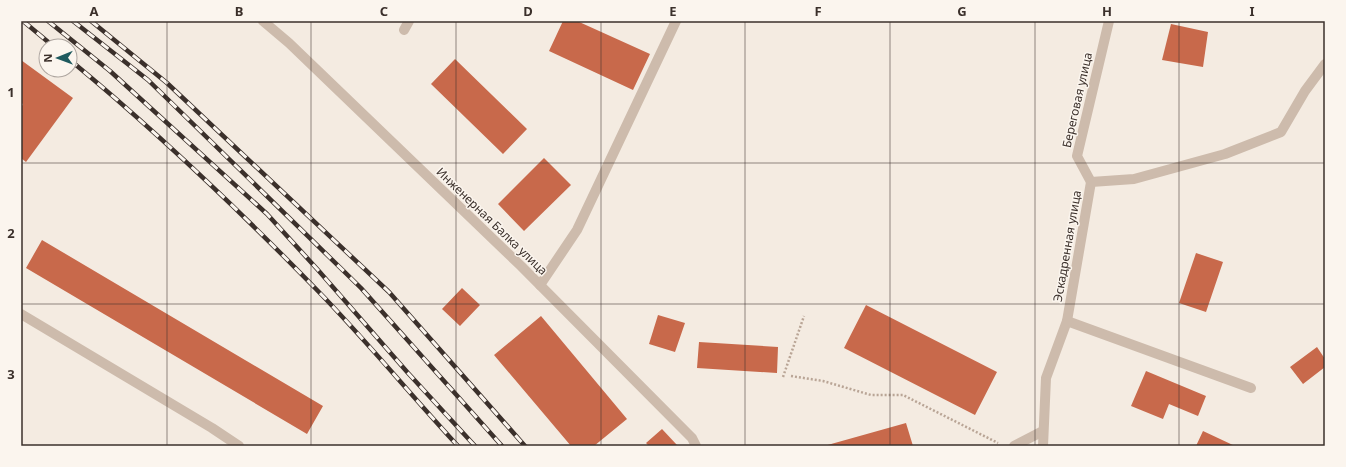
<svg xmlns="http://www.w3.org/2000/svg" width="1346" height="467" viewBox="0 0 1346 467" font-family="'Noto Sans',sans-serif">
	<style>
		.building { fill: #c8694b }
		.lines { fill: none; stroke-linecap: round; stroke-linejoin: round }
		.path { stroke: #b9a596; stroke-width: 2.5; stroke-dasharray: 2 2; stroke-linecap: butt }
		.lane { stroke: #cdbbac; stroke-width: 10 }
		.street { stroke: #cdbbac; stroke-width: 10 }
		.rail-casing { stroke: #3b302b; stroke-width: 4.5 }
		.rail { stroke: #fbf5ee; stroke-width: 3; stroke-dasharray: 9; stroke-linecap: butt }
		.grid { fill: none; stroke: #3b302b; stroke-width: 1; stroke-opacity: 0.55 }
		.labels { text-anchor: middle; dominant-baseline: central; stroke-width: 3; stroke-linejoin: round; paint-order: stroke }
		.street-label { font-size: 12px; fill: #3b302b; stroke: #fbf5ee }
		.neatline { fill: none; stroke: #3b302b; stroke-width: 1.5 }
		.grid-label { font-size: 13px; text-anchor: middle; font-weight: bold; fill: #3b302b }
	</style>
	<rect width="100%" height="100%" fill="#f4ebe1"/>
	<!-- building -->
	<path class="building" d="M 563,21 L 577,21 L 650,54 L 633,90 L 549,51 Z
		M 1171,24 L 1208,32 L 1203,67 L 1162,60 Z
		M 455,59 L 527,129 L 503,154 L 431,84 Z
		M 21,60 L 73,98 L 26,162 L 21,158 L 21,108 L 23,104 L 21,103 Z
		M 544,158 L 571,185 L 524,231 L 498,204 Z
		M 42,240 L 323,406 L 307,434 L 26,268 Z
		M 1196,253 L 1223,262 L 1206,312 L 1179,303 Z
		M 462,288 L 480,305 L 460,326 L 442,309 Z
		M 866,305 L 997,372 L 975,415 L 844,348 Z
		M 658,315 L 685,323 L 675,352 L 649,344 Z
		M 541,316 L 627,419 L 594,446 L 571,446 L 494,355 Z
		M 699,342 L 778,347 L 777,373 L 697,368 Z
		M 1317,347 L 1325,359 L 1325,367 L 1303,384 L 1290,367 Z
		M 1146,371 L 1206,396 L 1198,416 L 1169,404 L 1163,419 L 1131,406 Z
		M 906,423 L 913,446 L 824,446 Z
		M 662,429 L 677,445 L 676,446 L 649,446 L 646,443 Z
		M 1203,431 L 1235,446 L 1196,446 Z"/>
	<g class="lines">
		<!-- path -->
		<path class="path" d="M 791,376 L 823,381 L 871,395 L 903,395 L 998,443
			M 783,377 L 804,316"/>
		<!-- lane -->
		<path class="lane" d="M 404,30 L 409,21
			M 1091,182 L 1077,156 L 1109,21
			M 540,285 L 577,230 L 676,21
			M 21,314 L 212,428 L 239,446
			M 1067,321 L 1251,388
			M 1014,446 L 1043,431"/>
		<!-- street -->
		<path class="street" d="M 263,21 L 289,43 L 521,266 L 692,438 L 696,446
			M 1043,446 L 1046,378 L 1067,321 L 1091,182 L 1134,179 L 1225,154 L 1281,132 L 1305,91 L 1325,64"/>
		<defs>
			<path id="rail" d="M 23,21 L 53,46
				M 48,21 L 110,71 L 267,214 L 318,270 L 408,373 L 475,446
				M 73,21 L 148,80 L 361,288 L 502,446
				M 91,21 L 167,83 L 389,292 L 525,446
				M 70,60 C 156,131 238,209 316,289 C 365,339 410,394 458,446"/>
		</defs>
		<!-- rail casing -->
		<use href="#rail" class="rail-casing"/>
		<!-- rail -->
		<use href="#rail" class="rail"/>
	</g>
	<!-- grid -->
	<path class="grid" d="M 167,21 L 167,446M 311,21 L 311,446M 456,21 L 456,446M 601,21 L 601,446M 745,21 L 745,446M 890,21 L 890,446M 1035,21 L 1035,446M 1179,21 L 1179,446M 21,163 L 1325,163M 21,304 L 1325,304"/>
	<g class="labels">
		<!-- street labels -->
		<g class="street-label">
			<text transform="translate(1077 100) rotate(-77)">Береговая улица</text>
			<text transform="translate(492 221) rotate(44)">Инженерная Балка улица</text>
			<text transform="translate(1067 246) rotate(-80)">Эскадренная улица</text>
		</g>
	</g>
	<!-- border -->
	<rect width="1346" height="467" fill="none" stroke="#fbf5ee" stroke-width="44"/>
	<!-- north arrow -->
	<g transform="translate(58 58) rotate(269)"><circle r="19" fill="#fbf5ee" stroke="#aea6a0"/>
	<path d="M0-3L7 15L0 10L-7 15Z" fill="#1f5a5e"/>
	<text y="-6" font-size="11" font-weight="bold" text-anchor="middle" fill="#3b302b">N</text>
	</g>
	<rect x="22" y="22" width="1302" height="423" class="neatline"/>
	<g class="grid-label">
		<text x="94" y="16">A</text>
		<text x="239" y="16">B</text>
		<text x="384" y="16">C</text>
		<text x="528" y="16">D</text>
		<text x="673" y="16">E</text>
		<text x="818" y="16">F</text>
		<text x="962" y="16">G</text>
		<text x="1107" y="16">H</text>
		<text x="1252" y="16">I</text>
		<text x="11" y="97">1</text>
		<text x="11" y="238">2</text>
		<text x="11" y="379">3</text>
	</g>
</svg>
